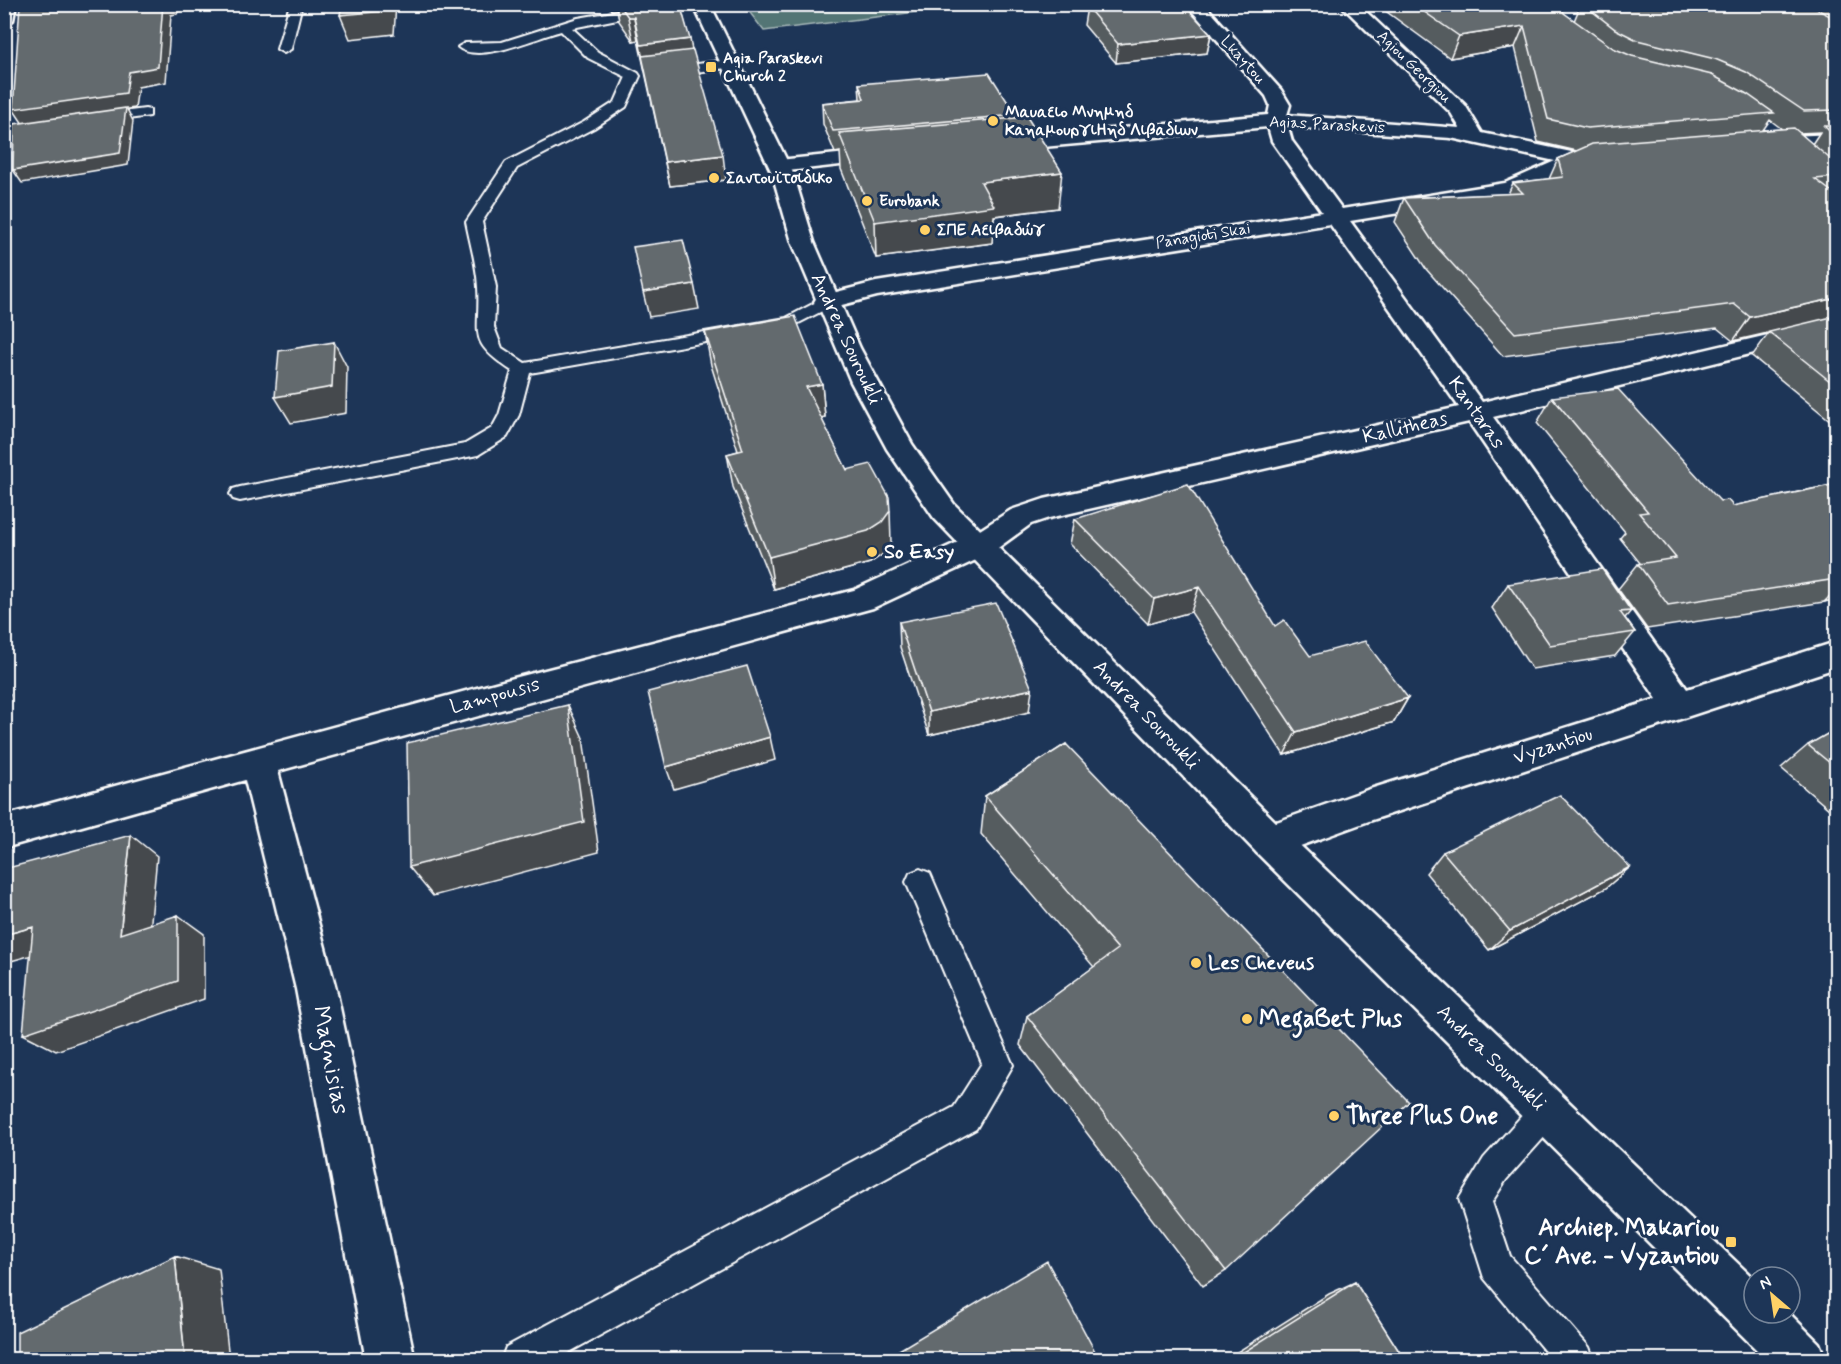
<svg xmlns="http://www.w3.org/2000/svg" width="1841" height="1364" viewBox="0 0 1841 1364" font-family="Mynerve,sans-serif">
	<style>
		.green { fill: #537474; stroke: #a9baba; stroke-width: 1.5 }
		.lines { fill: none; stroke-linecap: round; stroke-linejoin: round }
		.lane-casing { stroke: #fff; stroke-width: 4 }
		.street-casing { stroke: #fff; stroke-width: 5 }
		.secondary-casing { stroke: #fff; stroke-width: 5 }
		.lane { fill: #1d3557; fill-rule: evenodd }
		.street { fill: #1d3557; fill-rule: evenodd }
		.secondary { fill: #1d3557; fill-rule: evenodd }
		.wall { fill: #555b5f; stroke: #fff; stroke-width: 1.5; fill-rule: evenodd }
		.shaded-wall { fill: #454a4d; stroke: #fff; stroke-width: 1.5 }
		.building { fill: #636a6e; stroke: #fff; stroke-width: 1.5 }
		.poi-dot { fill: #ffd166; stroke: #1d3557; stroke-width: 2 }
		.labels { text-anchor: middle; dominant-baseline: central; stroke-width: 6; stroke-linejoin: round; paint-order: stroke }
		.far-poi-label { font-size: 16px; font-weight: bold; fill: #fff; stroke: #1d3557; text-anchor: start }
		.far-street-label { font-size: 16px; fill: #fff; stroke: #1d3557 }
		.street-label { font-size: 20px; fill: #fff; stroke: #1d3557 }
		.poi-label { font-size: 20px; font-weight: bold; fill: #fff; stroke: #1d3557; text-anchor: start }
		.near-poi-label { font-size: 24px; font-weight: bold; fill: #fff; stroke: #1d3557; text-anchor: start }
		.near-street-label { font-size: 24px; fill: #fff; stroke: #1d3557 }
	</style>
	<rect width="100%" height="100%" fill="#1d3557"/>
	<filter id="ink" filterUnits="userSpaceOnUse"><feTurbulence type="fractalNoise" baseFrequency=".0167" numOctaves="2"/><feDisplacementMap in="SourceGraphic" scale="12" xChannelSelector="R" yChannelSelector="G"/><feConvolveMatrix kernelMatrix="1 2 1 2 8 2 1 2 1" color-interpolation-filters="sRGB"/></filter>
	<g filter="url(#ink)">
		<!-- green -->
		<path class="green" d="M 744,5 L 972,5 L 764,31 Z"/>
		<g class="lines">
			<defs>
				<path id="lane" d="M 290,4 L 302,4 L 291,49 L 284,53 L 277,49 Z
					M 660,4 L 693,4 L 572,28 L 598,52 L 638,73 L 640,76 L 626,107 L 594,128 L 517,168 L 482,222 L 496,287 L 494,327 L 502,348 L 525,363 L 786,318 L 826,297 L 832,298 L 835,302 L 832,306 L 791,327 L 530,373 L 519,415 L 507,437 L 478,455 L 240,501 L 233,499 L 230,494 L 233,489 L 240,487 L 465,444 L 492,428 L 499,415 L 512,371 C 465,340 481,335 478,287 C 477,266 470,243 466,222 L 506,162 L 584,122 L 615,102 L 626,77 L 588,58 L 561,31 C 538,37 478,65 458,47 L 465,43 L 502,42 L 578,18 Z
					M 729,60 L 736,64 L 734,67 L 665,76 L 658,72 L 665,68 Z
					M 145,109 L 150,110 L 150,116 L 99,123 L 92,119 L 99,115 Z
					M 47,123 L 54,127 L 52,130 L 4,137 L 4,129 Z
					M 920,869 L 930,873 L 1013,1065 L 976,1129 L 555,1360 L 501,1360 L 506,1347 L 954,1107 L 982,1063 L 906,882 L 910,873 Z
					M 1546,1096 L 1557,1101 L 1562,1112 L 1557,1123 L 1506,1180 L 1492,1202 L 1510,1256 L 1589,1347 L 1594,1360 L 1552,1360 L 1484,1278 L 1459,1199 L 1484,1158 L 1535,1101 Z"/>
				<path id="street" d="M 4,4 L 16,4 L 13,20 L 4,25 Z
					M 1186,4 L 1204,4 L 1281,90 L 1290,105 L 1287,115 L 1460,128 L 1451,113 L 1340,4 L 1358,4 L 1465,105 L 1482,133 L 1576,153 L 1617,152 L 1620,156 L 1617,160 L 1580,165 L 1510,195 L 1350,221 L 1482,402 L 1836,319 L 1836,333 L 1493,417 L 1687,689 L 1836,642 L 1836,668 L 1369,821 L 1270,857 L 1257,853 L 1252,841 L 1257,829 L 1367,790 L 1657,699 L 1469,422 L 1049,518 L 1031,524 L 991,553 L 873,608 L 278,771 L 336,989 L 415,1360 L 366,1360 L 296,989 L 245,780 L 4,848 L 4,816 L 514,678 L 854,590 L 969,537 L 1011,510 L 1044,499 L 1459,407 L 1330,224 L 877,296 L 826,309 L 817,307 L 814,302 L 817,297 L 876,282 L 1322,212 L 1272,141 L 1268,127 L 997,151 L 990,149 L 987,145 L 990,141 L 997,139 L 1268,115 L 1270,105 L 1266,96 ZM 1288,127 L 1451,138 L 1555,161 L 1505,183 L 1342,209 L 1292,141 Z
					M 1572,4 L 1589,4 L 1586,14 L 1569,24 L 1590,42 L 1593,46 L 1590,50 L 1578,50 L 1556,33 L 1551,24 L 1557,15 L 1572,7 Z
					M 1836,134 L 1836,146 L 1763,149 L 1756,147 L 1753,143 L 1756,139 L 1763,137 Z
					M 886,149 L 893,151 L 896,155 L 893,159 L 779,172 L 772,170 L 769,166 L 772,162 L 779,160 Z"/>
				<path id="secondary" d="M 693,4 L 710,4 L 793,173 L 814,242 L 860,348 L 912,444 L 954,504 L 1283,829 L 1754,1279 L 1754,1313 L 1789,1313 L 1819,1343 L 1826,1360 L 1767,1360 L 1257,853 L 934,518 L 887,449 L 851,382 L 792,242 L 772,173 Z"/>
			</defs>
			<!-- lane casing -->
			<use href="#lane" class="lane-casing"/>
			<!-- street casing -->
			<use href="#street" class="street-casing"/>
			<!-- secondary casing -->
			<use href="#secondary" class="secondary-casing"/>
			<!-- lane -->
			<use href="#lane" class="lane"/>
			<!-- street -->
			<use href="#street" class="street"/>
			<!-- secondary -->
			<use href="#secondary" class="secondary"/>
		</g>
		<!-- wall -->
		<path class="wall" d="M 607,4 L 680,4 L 726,180 L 670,186 L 638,40 L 633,41 L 619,21 L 617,9 L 611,10 Z
			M 1376,4 L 1568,4 L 1561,9 L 1564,13 L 1574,21 L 1581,4 L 1836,4 L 1836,421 L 1832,422 L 1752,356 L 1769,333 L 1733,341 L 1717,328 L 1503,356 L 1426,269 L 1395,222 L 1404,198 L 1508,194 L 1513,183 L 1549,179 L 1558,159 L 1577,151 L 1538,142 L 1515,47 L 1450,58 ZM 1770,120 L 1782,129 L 1763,130 ZM 1820,132 L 1812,144 L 1800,133 Z
			M 1087,7 L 1211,34 L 1207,53 L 1116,63 L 1084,25 Z
			M 859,84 L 1016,115 L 1016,118 L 1058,208 L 994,216 L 992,243 L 876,258 L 841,169 L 840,152 L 835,153 L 823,124 L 822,103 L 860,99 Z
			M 705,332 L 822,384 L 825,417 L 821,418 L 847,470 L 891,543 L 883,554 L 870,563 L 774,589 L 733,487 L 727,454 L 738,451 L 711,365 Z
			M 1552,397 L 1720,501 L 1733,506 L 1836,484 L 1836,599 L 1824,602 L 1647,629 L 1618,589 L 1638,564 L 1640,563 L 1620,538 L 1625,532 L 1537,423 Z
			M 1075,519 L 1275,626 L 1310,656 L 1408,698 L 1394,722 L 1284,755 L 1191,612 L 1148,624 L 1070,544 Z
			M 1508,584 L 1631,611 L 1625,618 L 1635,632 L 1615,656 L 1532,669 L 1492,608 Z
			M 899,622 L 1029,712 L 929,735 L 900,647 Z
			M 1836,729 L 1836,815 L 1781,768 L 1808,745 Z
			M 1066,744 L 1226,1271 L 1203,1286 L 1020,1045 L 1027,1016 L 1094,967 L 981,834 L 985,796 Z
			M 1443,852 L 1630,867 L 1606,888 L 1489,950 L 1426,873 Z
			M 1355,1282 L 1404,1359 L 1226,1359 L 1329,1294 Z"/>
		<!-- shaded-wall -->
		<path class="shaded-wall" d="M 163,4 L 182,4 L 177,14 L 171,15 L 166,82 L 138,87 L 135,108 L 127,109 L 133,121 L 128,165 L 22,183 L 13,170 L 23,124 L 13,109 L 129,72 Z
			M 386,4 L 396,4 L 394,34 L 350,39 L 340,15 Z
			M 610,4 L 616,4 L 617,9 L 611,10 Z
			M 1558,4 L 1568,4 L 1555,14 Z
			M 628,17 L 634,17 L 638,40 L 633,41 Z
			M 1524,26 L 1515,47 L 1450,58 L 1459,36 Z
			M 1211,34 L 1207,53 L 1116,63 L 1118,44 Z
			M 690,39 L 694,62 L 642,56 L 645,69 L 640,45 Z
			M 723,155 L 726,180 L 670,186 L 665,162 Z
			M 1062,172 L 1058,208 L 994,216 L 992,243 L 876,258 L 875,222 L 981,182 Z
			M 694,284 L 699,309 L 649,317 L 643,292 Z
			M 1836,298 L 1836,317 L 1733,341 L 1750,317 Z
			M 334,342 L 347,367 L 346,413 L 291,423 L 275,397 Z
			M 822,384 L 825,417 L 809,420 L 806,387 Z
			M 890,511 L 891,543 L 883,554 L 870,563 L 774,589 L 769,557 Z
			M 1199,587 L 1191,612 L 1148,624 L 1154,599 Z
			M 1836,590 L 1836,599 L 1824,602 Z
			M 1032,689 L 1029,712 L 929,735 L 929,712 Z
			M 4,690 L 10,694 L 4,721 Z
			M 1408,698 L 1394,722 L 1284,755 L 1296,732 Z
			M 568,705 L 583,738 L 599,852 L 433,896 L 409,867 Z
			M 770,737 L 775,760 L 674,789 L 666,767 Z
			M 131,835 L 157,856 L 148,953 L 120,934 Z
			M 1630,867 L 1606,888 L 1489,950 L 1510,931 Z
			M 178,915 L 204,934 L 204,999 L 56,1051 L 23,1034 Z
			M 33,927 L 64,946 L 4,963 L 4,935 Z
			M 175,1256 L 219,1269 L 229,1359 L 185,1359 Z"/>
		<!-- building -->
		<path class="building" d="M 20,4 L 163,4 L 158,67 L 129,72 L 126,93 L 13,109 Z
			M 342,4 L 386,4 L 386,11 L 340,15 Z
			M 619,4 L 680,4 L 690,39 L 640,45 L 634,17 L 628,17 Z
			M 1098,4 L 1183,4 L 1211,34 L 1118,44 L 1087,7 Z
			M 1413,4 L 1559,4 L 1564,13 L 1613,48 L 1632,56 L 1712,75 L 1747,94 L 1774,113 L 1587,128 L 1548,119 L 1524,26 L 1459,36 Z
			M 1583,4 L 1813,4 L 1818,10 L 1836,19 L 1836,110 L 1804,111 L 1746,72 L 1715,59 L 1637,40 L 1615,29 Z
			M 693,50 L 723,155 L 665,162 L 642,56 Z
			M 989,73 L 1016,115 L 833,131 L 822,103 L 864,99 L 859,84 Z
			M 126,108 L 120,153 L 13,170 L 14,124 Z
			M 1027,117 L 1062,172 L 981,182 L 994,206 L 875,222 L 839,133 Z
			M 1824,126 L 1836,126 L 1836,137 Z
			M 1794,128 L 1836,164 L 1836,177 L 1815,179 L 1836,195 L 1836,298 L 1750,317 L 1734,304 L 1515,333 L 1435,245 L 1404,198 L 1523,193 L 1513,183 L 1563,177 L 1558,159 L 1592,144 Z
			M 683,240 L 694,284 L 643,292 L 633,247 Z
			M 795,316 L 822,384 L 806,387 L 847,470 L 871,464 L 889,497 L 890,511 L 882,522 L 868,531 L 769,557 L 727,454 L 743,450 L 705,332 Z
			M 1836,316 L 1836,386 L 1769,332 Z
			M 334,342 L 332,387 L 275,397 L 279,351 Z
			M 1618,389 L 1720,501 L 1728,500 L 1733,506 L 1836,484 L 1836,579 L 1668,605 L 1638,564 L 1676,558 L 1639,513 L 1648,512 L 1552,397 Z
			M 1188,484 L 1275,626 L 1284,620 L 1310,656 L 1365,641 L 1408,698 L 1296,732 L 1199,587 L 1154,599 L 1075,519 Z
			M 1602,569 L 1631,611 L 1620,612 L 1635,632 L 1550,645 L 1508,584 Z
			M 996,603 L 1032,689 L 929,712 L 899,622 Z
			M 747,666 L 770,737 L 666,767 L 648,692 Z
			M 568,705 L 584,822 L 409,867 L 407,743 Z
			M 1836,729 L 1836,768 L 1808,745 Z
			M 1066,744 L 1409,1102 L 1226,1271 L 1027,1016 L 1118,949 L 985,796 Z
			M 1560,795 L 1630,867 L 1510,931 L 1443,852 Z
			M 131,835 L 120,934 L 178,915 L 178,981 L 23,1034 L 33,927 L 4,935 L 4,869 Z
			M 175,1256 L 185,1359 L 17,1359 L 17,1332 Z
			M 1047,1261 L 1099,1359 L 884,1359 Z
			M 1355,1282 L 1404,1359 L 1238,1359 L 1236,1357 Z"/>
	</g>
	<!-- markers -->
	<g class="poi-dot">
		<rect x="705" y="61" width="12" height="12" rx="3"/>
		<circle cx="993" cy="121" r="6"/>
		<circle cx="714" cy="178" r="6"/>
		<circle cx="867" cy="201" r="6"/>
		<circle cx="925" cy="230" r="6"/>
		<circle cx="872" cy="552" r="6"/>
		<circle cx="1196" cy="963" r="6"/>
		<circle cx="1247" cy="1019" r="6"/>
		<circle cx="1334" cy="1116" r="6"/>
		<rect x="1725" y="1236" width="12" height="12" rx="3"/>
	</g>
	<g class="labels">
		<!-- far-poi labels -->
		<g class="far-poi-label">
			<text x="723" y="58">Agia Paraskevi<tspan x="723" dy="18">Church 2</tspan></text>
			<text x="1005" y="112">Μαυαειο Μνημηδ<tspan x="1005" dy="18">ΚαηαμουργιΗηδ Λιβαδιων</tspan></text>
			<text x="726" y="178">Σαντουϊτσιδικο</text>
			<text x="879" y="201">Eurobank</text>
			<text x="937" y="230">ΣΠΕ Αειβαδώγ</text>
		</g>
		<!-- far-street labels -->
		<g class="far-street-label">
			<text transform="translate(1243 60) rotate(48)">Lkaytou</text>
			<text transform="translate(1414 67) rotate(44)">Agiou Georgiou</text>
			<text transform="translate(1327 125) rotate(3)">Agias Paraskevis</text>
			<text transform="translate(1203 236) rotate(-9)">Panagioti Skai</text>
		</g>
		<!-- street labels -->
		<g class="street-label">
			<text transform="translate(846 339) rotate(65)">Andrea Souroukli</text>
			<text transform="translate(1476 413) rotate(55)">Kantaras</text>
			<text transform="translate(1405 428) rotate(-13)">Kallitheas</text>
			<text transform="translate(495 696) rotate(-15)">Lampousis</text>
			<text transform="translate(1146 715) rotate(46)">Andrea Souroukli</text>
			<text transform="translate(1553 746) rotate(-18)">Vyzantiou</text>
			<text transform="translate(1491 1058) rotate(44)">Andrea Souroukli</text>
		</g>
		<!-- poi labels -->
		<g class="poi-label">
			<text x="884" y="552">So Easy</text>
			<text x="1208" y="963">Les Cheveus</text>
		</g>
		<!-- near-poi labels -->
		<g class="near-poi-label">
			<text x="1259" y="1019">MegaBet Plus</text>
			<text x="1346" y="1116">Three Plus One</text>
			<text x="1719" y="1228" text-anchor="end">Archiep. Makariou<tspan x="1719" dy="28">C´ Ave. - Vyzantiou</tspan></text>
		</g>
		<!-- near-street labels -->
		<g class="near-street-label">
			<text transform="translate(330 1060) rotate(79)">Magnisias</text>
		</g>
	</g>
	<!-- margin -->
	<rect width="1841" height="1364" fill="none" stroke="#1d3557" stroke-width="24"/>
	<rect x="12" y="12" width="1817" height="1340" fill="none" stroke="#fff" stroke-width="2" filter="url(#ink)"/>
	<!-- north arrow -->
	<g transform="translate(1772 1295) rotate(331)"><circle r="28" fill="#1d3557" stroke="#77869a" stroke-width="1.5"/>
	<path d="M0-4.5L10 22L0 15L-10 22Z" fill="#ffd166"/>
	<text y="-9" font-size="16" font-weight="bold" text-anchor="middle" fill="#ffffff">N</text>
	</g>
</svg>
